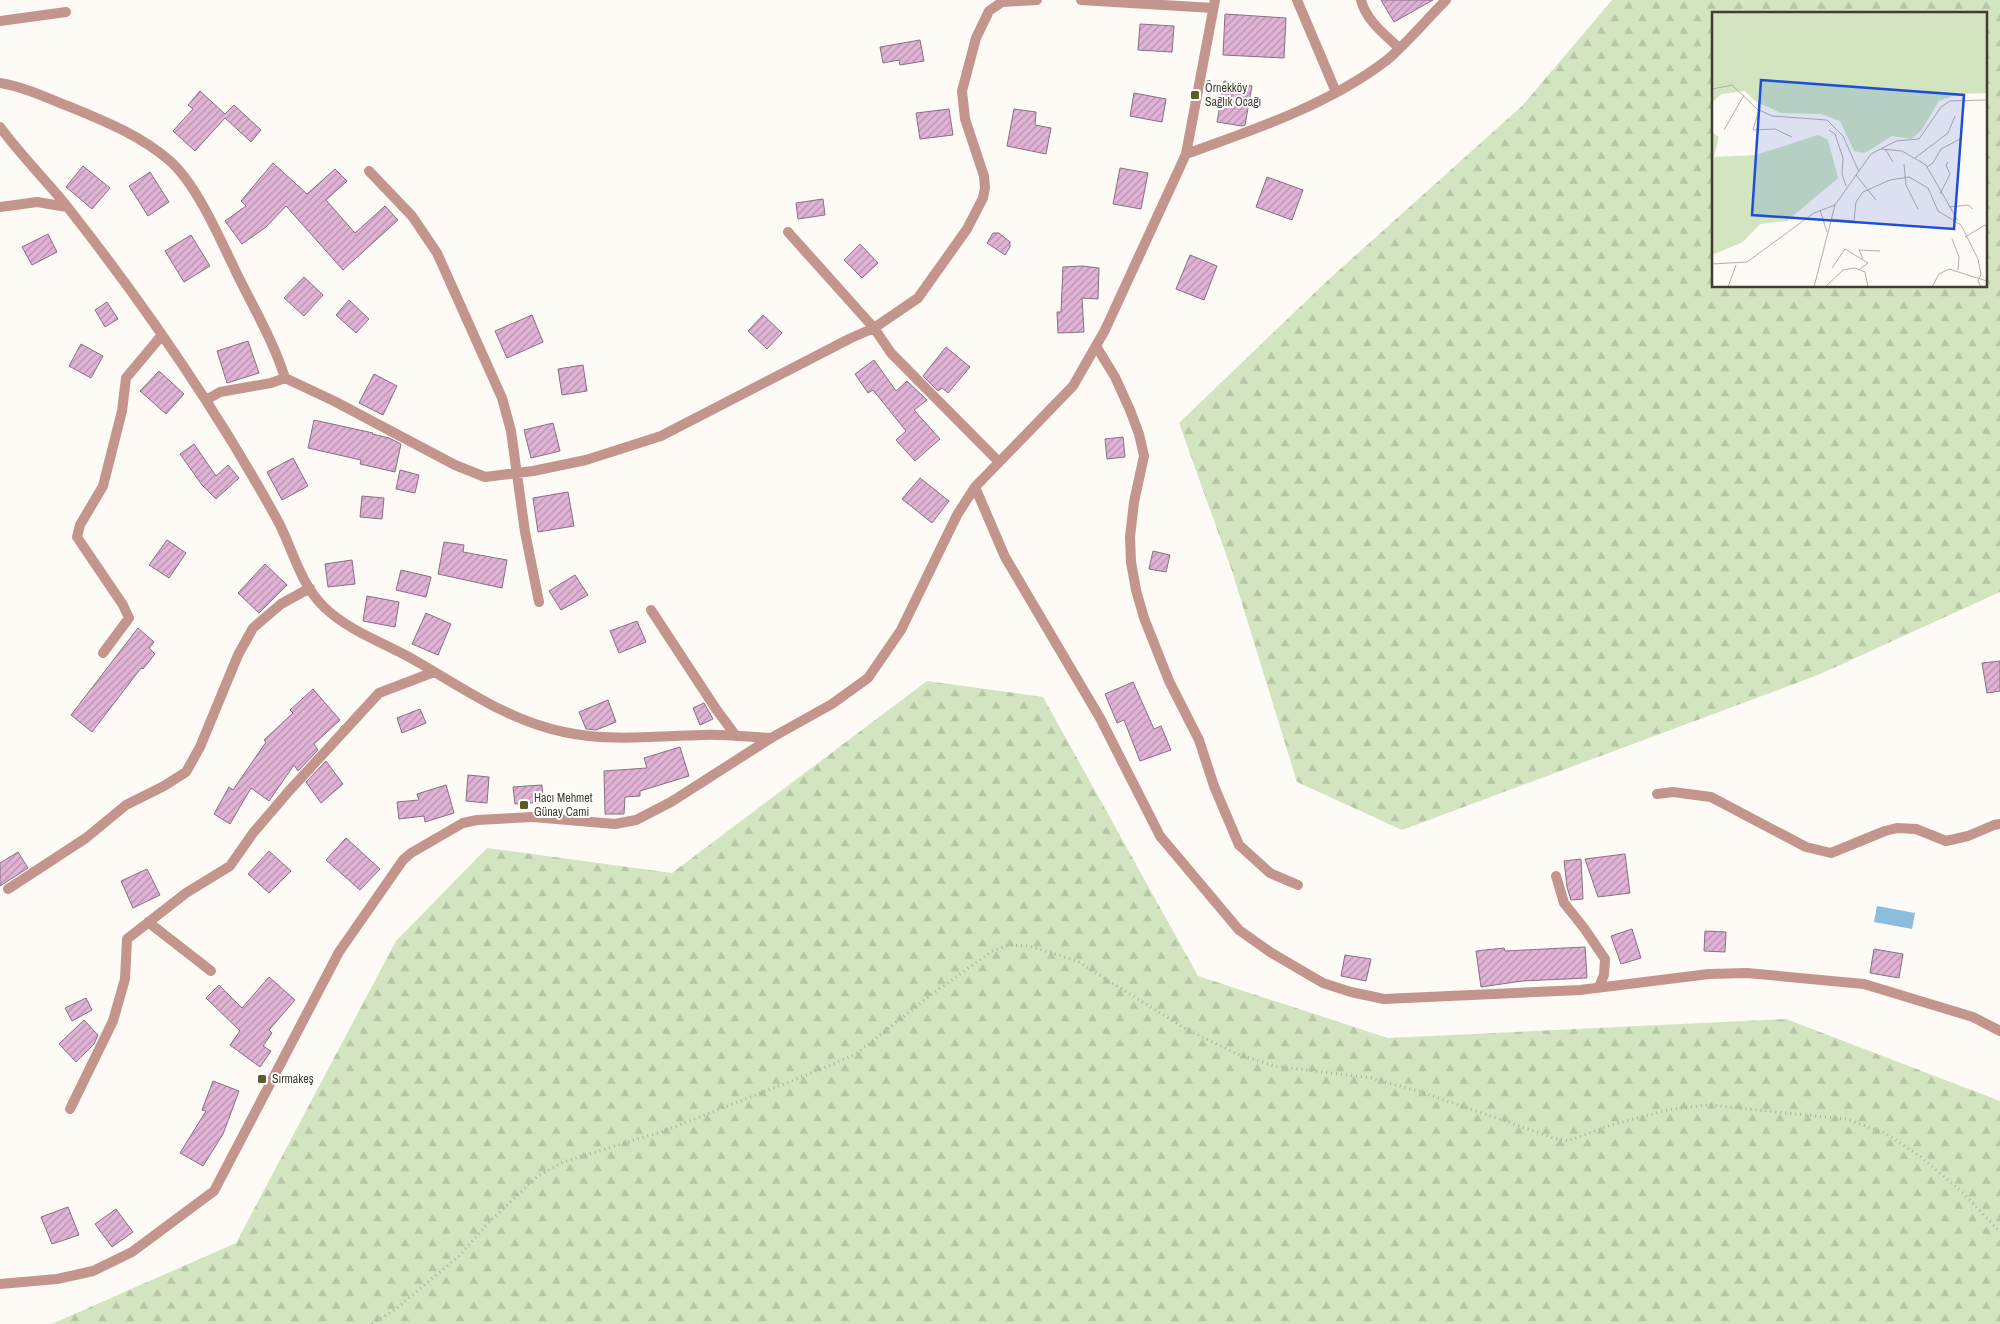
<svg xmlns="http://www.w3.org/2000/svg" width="2000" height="1324" viewBox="0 0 2000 1324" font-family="'Archivo Narrow',sans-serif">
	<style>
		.forest { fill: url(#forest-firs); fill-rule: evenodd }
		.water { fill: #8bbdde }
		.building { fill: url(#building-hatch); stroke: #887082 }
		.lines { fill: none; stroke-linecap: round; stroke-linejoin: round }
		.path { stroke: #b1aba4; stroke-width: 3; stroke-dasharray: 1 4; stroke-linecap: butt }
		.service { stroke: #c4958d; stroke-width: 10 }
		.minor { stroke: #c4958d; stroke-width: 10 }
		.tertiary { stroke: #c4958d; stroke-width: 10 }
		.poi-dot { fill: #5e5b28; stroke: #fff; stroke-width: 2 }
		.labels { text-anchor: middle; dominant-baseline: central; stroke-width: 4; stroke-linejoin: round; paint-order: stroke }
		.poi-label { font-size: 12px; fill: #443b32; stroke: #fff; text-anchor: start }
		.inset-road { fill: none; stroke: #b4aea7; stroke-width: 1 }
		.view { fill: #1d4ed8; fill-opacity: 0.15; stroke: #1d4ed8; stroke-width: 2.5 }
		.inset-edge { fill: none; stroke: #443b32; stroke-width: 2.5 }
	</style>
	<defs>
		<pattern id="forest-firs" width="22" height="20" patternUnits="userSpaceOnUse" patternTransform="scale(1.25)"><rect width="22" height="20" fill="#d2e5c0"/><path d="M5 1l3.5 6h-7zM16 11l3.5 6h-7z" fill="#b6c5a5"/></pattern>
		<pattern id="building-hatch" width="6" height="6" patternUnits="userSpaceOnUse" patternTransform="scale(1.25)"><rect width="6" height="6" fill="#e0b2d5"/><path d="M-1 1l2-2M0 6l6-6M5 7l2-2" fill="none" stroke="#b792ad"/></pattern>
	</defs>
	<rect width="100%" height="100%" fill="#fefaf5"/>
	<!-- forest -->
	<path class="forest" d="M 1612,0 L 2000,0 L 2000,592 L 1818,675 L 1402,830 L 1297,782 L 1232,571 L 1179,423 L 1327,281 L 1522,106 ZM 1714,14 L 1986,14 L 1986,286 L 1714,286 Z
		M 927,681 L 1043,697 L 1198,976 L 1388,1038 L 1786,1019 L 2000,1101 L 2000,1324 L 49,1324 L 54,1323 L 236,1243 L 396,941 L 487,848 L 672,873 Z"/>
	<!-- water -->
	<path class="water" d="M 1877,906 L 1915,913 L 1912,929 L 1874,922 Z"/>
	<!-- building -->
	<path class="building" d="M 1381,0 L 1433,0 L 1394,22 Z
		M 1225,14 L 1286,18 L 1284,58 L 1223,55 Z
		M 1140,24 L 1174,26 L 1172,52 L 1138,50 Z
		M 920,40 L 924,61 L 900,65 L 899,60 L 883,63 L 880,47 Z
		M 1224,81 L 1252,86 L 1245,125 L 1242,126 L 1217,122 Z
		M 200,91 L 225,114 L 234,105 L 261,130 L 251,142 L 225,118 L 195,151 L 173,131 L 193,109 L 188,105 Z
		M 1134,93 L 1166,99 L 1162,122 L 1130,116 Z
		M 949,109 L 953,135 L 920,139 L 916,113 Z
		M 1014,109 L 1036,112 L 1035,125 L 1051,128 L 1046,154 L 1007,146 Z
		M 273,163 L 307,194 L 335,169 L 347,181 L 326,200 L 355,233 L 385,206 L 398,220 L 343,270 L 286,206 L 266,227 L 242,244 L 225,221 L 246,206 L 241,201 Z
		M 83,166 L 110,188 L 92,209 L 66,187 Z
		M 1120,168 L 1148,173 L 1141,209 L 1113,204 Z
		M 150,172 L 169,202 L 148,216 L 129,186 Z
		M 1267,177 L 1303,190 L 1292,220 L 1256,207 Z
		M 823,199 L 825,215 L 798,219 L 796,203 Z
		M 993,233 L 999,233 L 1010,242 L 1010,247 L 1005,255 L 987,243 Z
		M 48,234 L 57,252 L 32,265 L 22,247 Z
		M 191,235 L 210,266 L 184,282 L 165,251 Z
		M 860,244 L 878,263 L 862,278 L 844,260 Z
		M 1190,255 L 1217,266 L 1204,300 L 1176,289 Z
		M 1082,266 L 1099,268 L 1098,299 L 1082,298 L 1084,332 L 1058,333 L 1057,312 L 1061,312 L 1063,267 Z
		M 304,277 L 323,295 L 304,316 L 284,298 Z
		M 349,300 L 369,319 L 356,333 L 336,315 Z
		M 107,302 L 118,319 L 105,327 L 95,310 Z
		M 532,315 L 543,342 L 507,358 L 495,331 Z
		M 763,315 L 782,333 L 767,349 L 748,331 Z
		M 248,341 L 259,373 L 227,383 L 217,351 Z
		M 81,344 L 103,356 L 91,378 L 69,366 Z
		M 946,347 L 970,367 L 948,393 L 942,388 L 938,391 L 923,376 Z
		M 874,360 L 896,391 L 907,381 L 927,400 L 914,410 L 940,439 L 915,461 L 896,440 L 906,431 L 873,390 L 868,393 L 855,374 Z
		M 583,365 L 587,391 L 562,395 L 558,369 Z
		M 159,371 L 184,394 L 166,414 L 140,391 Z
		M 374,374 L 397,386 L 383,415 L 359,403 Z
		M 314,420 L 373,433 L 372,434 L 389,438 L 401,444 L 395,472 L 360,464 L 361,460 L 308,448 Z
		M 553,423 L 560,451 L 531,458 L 524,430 Z
		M 1123,437 L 1125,457 L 1107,459 L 1105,439 Z
		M 194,444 L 216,476 L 228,465 L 239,478 L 216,499 L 202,485 L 180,454 Z
		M 293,458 L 308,486 L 282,500 L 267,472 Z
		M 400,470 L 419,475 L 415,493 L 396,489 Z
		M 920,478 L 949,501 L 932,523 L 902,499 Z
		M 568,492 L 574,526 L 538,532 L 533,498 Z
		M 362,496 L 384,498 L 382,519 L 360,517 Z
		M 167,540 L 186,553 L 169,578 L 149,565 Z
		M 444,542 L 464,545 L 463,552 L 507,560 L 502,588 L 438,574 Z
		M 1153,551 L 1170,555 L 1166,572 L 1149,569 Z
		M 352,560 L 355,584 L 328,587 L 325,564 Z
		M 265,564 L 287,585 L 259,613 L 238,593 Z
		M 401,570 L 431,577 L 426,597 L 396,590 Z
		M 575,575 L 588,595 L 561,610 L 549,591 Z
		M 367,596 L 399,602 L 395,627 L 363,621 Z
		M 426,613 L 451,624 L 438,655 L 412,644 Z
		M 637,621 L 646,642 L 619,653 L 610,631 Z
		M 138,628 L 154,642 L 149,648 L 155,654 L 143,669 L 141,668 L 92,732 L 71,715 Z
		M 2000,661 L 2000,691 L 1987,693 L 1982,663 Z
		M 1133,682 L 1154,729 L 1161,726 L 1171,750 L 1140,761 L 1124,720 L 1117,723 L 1105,694 Z
		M 313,689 L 340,720 L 314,744 L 318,750 L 298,771 L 294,765 L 269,801 L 251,788 L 230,824 L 214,814 L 229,787 L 233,790 L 266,742 L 264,740 L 293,713 L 290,710 Z
		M 608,700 L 616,722 L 596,730 L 586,729 L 579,712 Z
		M 704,703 L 713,719 L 700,725 L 693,708 Z
		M 420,709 L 426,723 L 402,733 L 397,718 Z
		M 680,747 L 689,776 L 640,791 L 640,796 L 625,797 L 624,814 L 605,814 L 604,771 L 647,768 L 644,758 Z
		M 326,761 L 343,784 L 321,803 L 306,782 Z
		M 468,775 L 489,777 L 487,803 L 466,801 Z
		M 446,785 L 454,813 L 425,822 L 424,816 L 399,819 L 397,802 L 419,800 L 417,794 Z
		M 542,785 L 543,802 L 515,804 L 513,787 Z
		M 346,838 L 380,869 L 360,890 L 326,860 Z
		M 269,851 L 291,871 L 269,893 L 248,874 Z
		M 18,852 L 28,868 L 0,886 L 0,863 Z
		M 1625,854 L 1630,893 L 1598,897 L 1585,859 Z
		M 1581,859 L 1583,899 L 1571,900 L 1567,887 L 1564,861 Z
		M 147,869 L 160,895 L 133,908 L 121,881 Z
		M 1632,929 L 1641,958 L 1621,964 L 1611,936 Z
		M 1705,931 L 1726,932 L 1725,952 L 1704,951 Z
		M 1585,947 L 1587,978 L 1522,981 L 1481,987 L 1476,951 L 1504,948 L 1505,951 Z
		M 1874,949 L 1903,954 L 1899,978 L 1870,973 Z
		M 1345,955 L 1371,959 L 1366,981 L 1341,976 Z
		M 269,977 L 295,1000 L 269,1030 L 272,1033 L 263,1046 L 271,1051 L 260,1067 L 230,1045 L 240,1031 L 206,998 L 219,985 L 242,1008 Z
		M 86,998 L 92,1010 L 72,1021 L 65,1008 Z
		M 84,1020 L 98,1035 L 94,1044 L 76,1062 L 59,1044 Z
		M 213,1081 L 239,1091 L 223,1134 L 203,1166 L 180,1153 L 206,1111 L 202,1110 Z
		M 68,1207 L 79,1235 L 52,1244 L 41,1217 Z
		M 116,1209 L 133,1232 L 112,1247 L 95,1224 Z"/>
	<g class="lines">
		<!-- path -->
		<path class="path" d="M 372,1324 L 397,1308 L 459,1256 L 491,1220 L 538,1176 L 563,1162 L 664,1131 L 814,1072 L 856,1054 L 932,994 L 994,950 L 1009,945 L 1029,946 L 1077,961 L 1186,1029 L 1237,1054 L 1275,1066 L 1371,1078 L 1418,1091 L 1554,1138 L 1568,1141 L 1611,1125 L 1672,1109 L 1708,1105 L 1846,1119 L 1885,1133 L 1921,1157 L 1963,1193 L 2000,1232"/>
		<!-- service -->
		<path class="service" d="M 1361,0 C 1366,20 1384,34 1399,48
			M 788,232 L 874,328
			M 1556,876 L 1564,903 L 1584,928 L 1605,959 L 1604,975 L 1599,987"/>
		<!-- minor -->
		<path class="minor" d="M 1081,0 L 1213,8
			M 1297,0 L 1336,92
			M 0,21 L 66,12
			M 0,83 C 24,87 45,97 68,106 C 104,121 140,135 170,161 C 197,185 220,239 236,272 C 253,307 273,340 285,378 L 334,401 L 455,465 L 485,477 L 533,471 L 586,460 L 661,436 L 851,338 L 874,328 L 918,298 L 967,229 L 983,198 L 985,188 L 984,176 L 965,119 L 962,91 L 976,38 L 989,11 L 1002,2 L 1037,0
			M 0,127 C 21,156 47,181 69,209 C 117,270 163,334 205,399 C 231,439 256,481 279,523 C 293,551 301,585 324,607 C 350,632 385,643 416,661 C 463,688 509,721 564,732 C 610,742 656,736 702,735 C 725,734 748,737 771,738
			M 369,171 L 412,216 L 437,253 L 502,398 L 511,431 L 525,532 L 539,602
			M 0,207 L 37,202 L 67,207
			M 874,328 L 891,353 L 999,462
			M 1096,346 L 1115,377 L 1130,410 L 1139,434 L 1144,456 L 1134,502 L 1130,537 L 1131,562 L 1136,590 L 1144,618 L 1169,681 L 1199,740 L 1214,786 L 1239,845 L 1270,873 L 1298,885
			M 206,400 L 220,392 L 271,383 L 285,378
			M 975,487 L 1005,557 L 1100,718 L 1160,836 L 1239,930 L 1270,952 L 1323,983 L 1351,992 L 1384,999 L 1580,990 L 1709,974 L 1747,973 L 1864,984 L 1973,1017 L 2000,1031
			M 651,610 L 716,709 L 736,736
			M 103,653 L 129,618 L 123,605 L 77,537 L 80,525 L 103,486 L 122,411 L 126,378 L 162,335
			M 1657,794 L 1673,792 L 1711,797 L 1806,847 L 1831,853 L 1885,831 L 1897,828 L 1916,829 L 1946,841 L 1968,836 L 1994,825 L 2000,824
			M 8,889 L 86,838 L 126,805 L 164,786 L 186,772 L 200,747 L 238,655 L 253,628 L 281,604 L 310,588
			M 148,922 L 211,971
			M 70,1109 L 113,1021 L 125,979 L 127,939 L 186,893 L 230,866 L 253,833 L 289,791 L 379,693 L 434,672"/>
		<!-- tertiary -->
		<path class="tertiary" d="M 1186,154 C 1254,130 1330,104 1387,60 C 1406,44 1428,18 1446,0
			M 0,1284 L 57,1279 L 93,1271 L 132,1252 L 214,1191 L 339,952 L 403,860 L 411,853 L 463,823 L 477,820 L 533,817 L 615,824 L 636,820 L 671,802 L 771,738 L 832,704 L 868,678 L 901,630 L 957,515 L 975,487 L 1073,386 L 1105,330 L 1186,154 L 1215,0"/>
	</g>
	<!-- markers -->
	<g class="poi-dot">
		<rect x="1190" y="90" width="10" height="10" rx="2.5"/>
		<rect x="519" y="800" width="10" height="10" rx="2.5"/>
		<rect x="257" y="1074" width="10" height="10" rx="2.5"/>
	</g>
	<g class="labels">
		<!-- poi labels -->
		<g class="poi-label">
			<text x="1205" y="88">Örnekköy<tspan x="1205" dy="14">Sağlık Ocağı</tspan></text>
			<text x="534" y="798">Hacı Mehmet<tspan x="534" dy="14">Günay Cami</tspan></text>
			<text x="272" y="1079">Sırmakeş</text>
		</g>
	</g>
	<!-- overview -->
	<g transform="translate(1712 12)">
		<rect width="275" height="275" fill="#fefaf5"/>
		<path d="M 0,0 L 275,0 L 275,81 L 246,82 L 227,89 L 209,119 L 199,127 L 180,124 L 153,141 L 142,139 L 128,109 L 109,102 L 69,101 L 43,89 L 33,79 L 10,82 L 0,90 ZM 0,120 L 7,125 L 2,145 L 44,143 L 106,123 L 116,128 L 126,166 L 75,209 L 48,212 L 31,230 L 0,243 Z" fill="#d2e5c0"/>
		<path class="inset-road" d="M 0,77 L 20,73 L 45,97 L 60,104 L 115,108 L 131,124 L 147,160M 47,98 L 41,118 L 63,117 L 80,125M 12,118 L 32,83M 117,118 L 123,122 L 131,146 L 130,162 L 134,174M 169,137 L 190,139 L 214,153 L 246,209M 173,137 L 181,150M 203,146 L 236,121 L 243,104M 192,152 L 194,173 L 206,197M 215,155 L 221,151 L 229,137 L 248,127M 144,163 L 164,188M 228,182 L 238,162 L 234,153 L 236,150M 237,195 L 256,193 L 261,197M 108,198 L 115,220M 119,207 L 142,209 L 144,190 L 151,180 L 178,168 L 197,165 L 216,176 L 226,199 L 249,213 L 266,247 L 269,262 L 266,269 L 269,275M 253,225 L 275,212M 240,227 L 247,245 L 246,258M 151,247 L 147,238 L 168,239M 0,252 L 35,250 L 102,201 L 123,193M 120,256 L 133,237 L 156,251 L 148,257M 16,275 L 24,253M 102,275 L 123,193 L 159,142 L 184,129 L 207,127 L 229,95 L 238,89 L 275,88M 113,275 L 131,258 L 143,256 L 153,260 L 156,275M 220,275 L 227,262 L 237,257 L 275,269"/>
		<path class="view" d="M 49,68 L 252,83 L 242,217 L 40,203 Z"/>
		<rect width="275" height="275" class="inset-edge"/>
	</g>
</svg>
